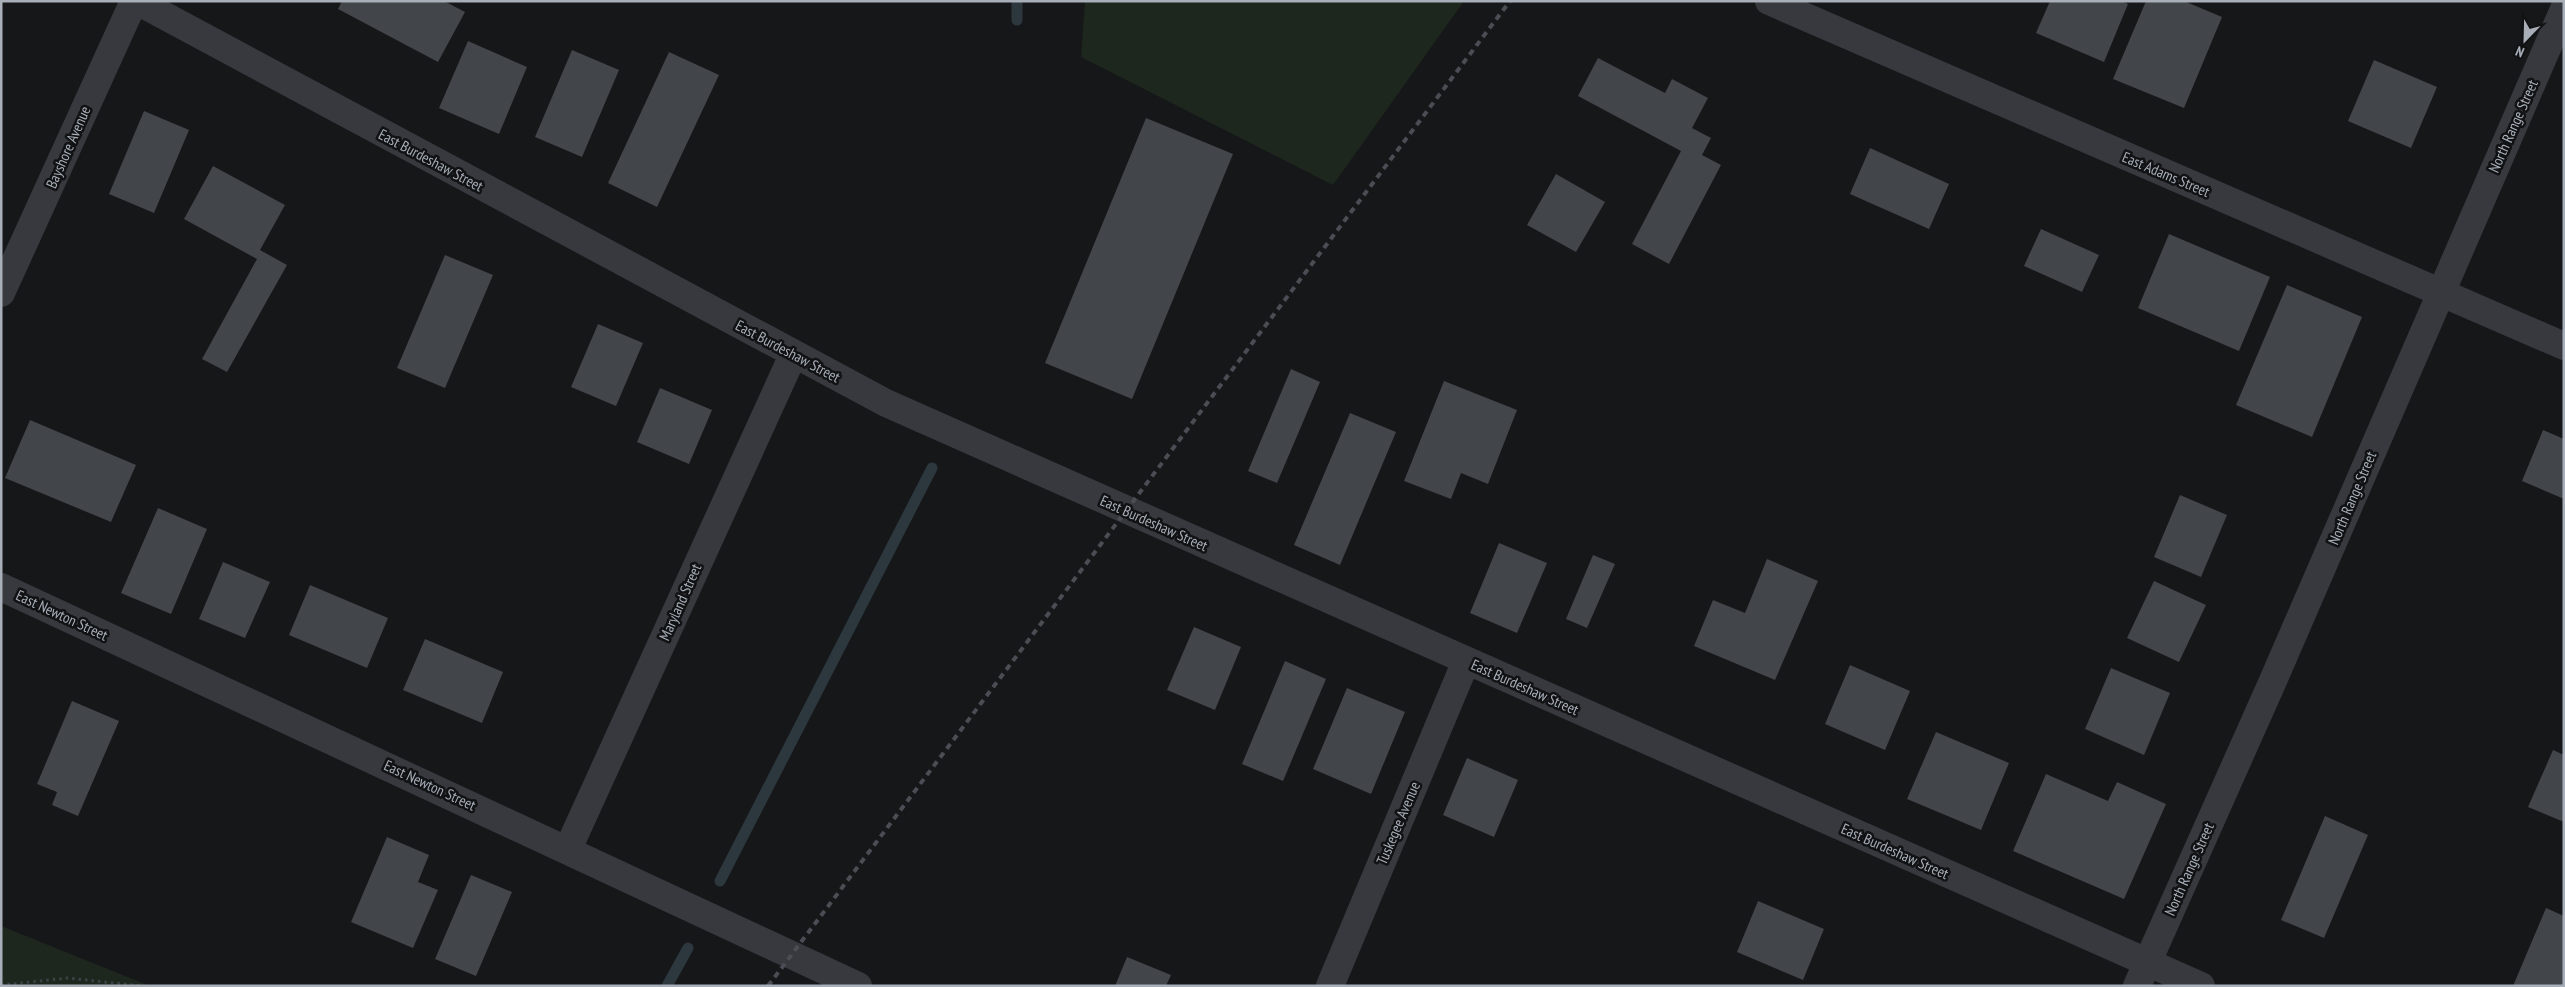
<svg xmlns="http://www.w3.org/2000/svg" width="2565" height="987" viewBox="0 0 2565 987" font-family="'PT Sans Narrow',sans-serif">
	<style>
		.green { fill: #1e271e }
		.lines { fill: none; stroke-linecap: round; stroke-linejoin: round }
		.stream { stroke: #2c383e; stroke-width: 11 }
		.building { fill: #424549 }
		.path { stroke: #3d4045; stroke-width: 3; stroke-dasharray: 2.5 4; stroke-linecap: butt }
		.minor { stroke: #37393e; stroke-width: 28 }
		.rail { stroke: #4a4d53; stroke-width: 4; stroke-dasharray: 6 5; stroke-linecap: butt }
		.labels { text-anchor: middle; dominant-baseline: central; stroke-width: 5; stroke-linejoin: round; paint-order: stroke }
		.street-label { font-size: 15px; fill: #a8afb9; stroke: #111214 }
	</style>
	<rect width="100%" height="100%" fill="#161719"/>
	<!-- green -->
	<path class="green" d="M 1085,1 L 1464,1 L 1333,185 L 1081,57 Z
		M 1,926 L 150,986 L 1,986 Z"/>
	<g class="lines">
		<!-- stream -->
		<path class="stream" d="M 1017,20 L 1017,1
			M 720,881 L 932,468
			M 667,986 L 688,948"/>
	</g>
	<!-- building -->
	<path class="building" d="M 342,1 L 444,1 L 465,12 L 438,62 L 338,9 Z
		M 2050,1 L 2122,1 L 2128,4 L 2104,62 L 2036,33 Z
		M 2146,1 L 2184,1 L 2222,17 L 2184,108 L 2113,79 Z
		M 468,41 L 527,67 L 499,134 L 439,108 Z
		M 572,50 L 619,70 L 582,157 L 535,137 Z
		M 669,52 L 719,75 L 657,207 L 608,183 Z
		M 1598,58 L 1665,93 L 1672,79 L 1708,98 L 1692,128 L 1711,138 L 1702,155 L 1721,165 L 1669,264 L 1632,244 L 1681,151 L 1578,96 Z
		M 2374,60 L 2437,87 L 2411,148 L 2348,121 Z
		M 144,111 L 189,130 L 154,213 L 109,194 Z
		M 1146,118 L 1233,154 L 1132,399 L 1045,363 Z
		M 1870,148 L 1949,184 L 1929,229 L 1850,194 Z
		M 213,166 L 285,205 L 260,250 L 287,265 L 227,372 L 202,359 L 257,259 L 184,219 Z
		M 1556,174 L 1605,202 L 1576,252 L 1527,225 Z
		M 2041,229 L 2099,255 L 2082,292 L 2024,266 Z
		M 2169,234 L 2270,277 L 2239,351 L 2138,308 Z
		M 445,255 L 493,275 L 445,388 L 397,368 Z
		M 2287,285 L 2362,317 L 2312,437 L 2236,405 Z
		M 598,324 L 643,343 L 616,406 L 571,387 Z
		M 1291,369 L 1320,382 L 1277,483 L 1248,471 Z
		M 1444,381 L 1517,410 L 1488,484 L 1461,473 L 1451,499 L 1404,481 Z
		M 660,388 L 712,410 L 689,464 L 637,442 Z
		M 1350,413 L 1396,432 L 1340,565 L 1294,545 Z
		M 30,420 L 136,465 L 111,522 L 5,478 Z
		M 2543,430 L 2564,439 L 2564,499 L 2522,481 Z
		M 2180,495 L 2227,515 L 2201,577 L 2154,557 Z
		M 158,508 L 207,529 L 171,614 L 121,593 Z
		M 1499,543 L 1547,563 L 1517,633 L 1470,613 Z
		M 1593,555 L 1615,564 L 1587,628 L 1566,619 Z
		M 1767,559 L 1818,581 L 1775,680 L 1694,646 L 1713,600 L 1745,613 Z
		M 223,562 L 270,582 L 245,638 L 199,619 Z
		M 2154,581 L 2206,605 L 2179,662 L 2127,638 Z
		M 310,585 L 388,618 L 367,668 L 289,635 Z
		M 1194,627 L 1241,647 L 1215,710 L 1167,690 Z
		M 425,639 L 503,672 L 482,723 L 403,690 Z
		M 1285,661 L 1326,679 L 1283,781 L 1242,764 Z
		M 1850,665 L 1910,691 L 1885,750 L 1825,724 Z
		M 2111,668 L 2170,693 L 2144,755 L 2085,729 Z
		M 1347,688 L 1405,712 L 1371,794 L 1313,769 Z
		M 72,701 L 119,721 L 78,816 L 52,805 L 57,792 L 37,784 Z
		M 1936,732 L 2009,763 L 1981,830 L 1907,799 Z
		M 2553,750 L 2564,755 L 2564,822 L 2528,807 Z
		M 1467,758 L 1518,780 L 1494,837 L 1443,815 Z
		M 2046,774 L 2108,801 L 2117,782 L 2166,804 L 2124,899 L 2013,851 Z
		M 2325,816 L 2368,835 L 2324,938 L 2281,920 Z
		M 387,837 L 429,855 L 418,882 L 438,890 L 413,948 L 351,922 Z
		M 471,875 L 512,892 L 476,976 L 435,959 Z
		M 1758,901 L 1824,929 L 1803,980 L 1737,952 Z
		M 2546,908 L 2564,916 L 2564,986 L 2513,986 Z
		M 1127,957 L 1171,975 L 1166,986 L 1115,986 Z"/>
	<g class="lines">
		<!-- path -->
		<path class="path" d="M 1,985 L 68,978 L 142,986"/>
		<!-- minor -->
		<path class="minor" d="M 137,1 L 886,403 L 2201,986
			M 1769,1 L 2564,346
			M 1,293 L 134,1
			M 1,587 L 858,986
			M 568,849 L 793,355
			M 1330,986 L 1466,661
			M 2137,986 L 2272,683 L 2564,9"/>
		<!-- rail -->
		<path class="rail" d="M 768,986 L 1510,1"/>
	</g>
	<g class="labels">
		<!-- street labels -->
		<g class="street-label">
			<text transform="translate(2513 126) rotate(-66)">North Range Street</text>
			<text transform="translate(68 147) rotate(-66)">Bayshore Avenue</text>
			<text transform="translate(431 160) rotate(28)">East Burdeshaw Street</text>
			<text transform="translate(2166 174) rotate(23)">East Adams Street</text>
			<text transform="translate(788 351) rotate(28)">East Burdeshaw Street</text>
			<text transform="translate(2352 498) rotate(-67)">North Range Street</text>
			<text transform="translate(1154 523) rotate(24)">East Burdeshaw Street</text>
			<text transform="translate(680 602) rotate(-66)">Maryland Street</text>
			<text transform="translate(62 615) rotate(25)">East Newton Street</text>
			<text transform="translate(1525 687) rotate(24)">East Burdeshaw Street</text>
			<text transform="translate(430 785) rotate(25)">East Newton Street</text>
			<text transform="translate(1398 823) rotate(-67)">Tuskegee Avenue</text>
			<text transform="translate(1895 851) rotate(24)">East Burdeshaw Street</text>
			<text transform="translate(2189 869) rotate(-66)">North Range Street</text>
		</g>
	</g>
	<!-- border -->
	<rect width="2565" height="987" fill="none" stroke="#a8afb9" stroke-width="5"/>
	<!-- north arrow -->
	<g transform="translate(2525 40) rotate(203)" stroke="#111214" stroke-width="4" paint-order="stroke">
	<path d="M0-4L9 19L0 12L-9 19Z" fill="#a8afb9"/>
	<text y="-8" font-size="14" font-weight="bold" text-anchor="middle" fill="#a8afb9">N</text>
	</g>
</svg>
